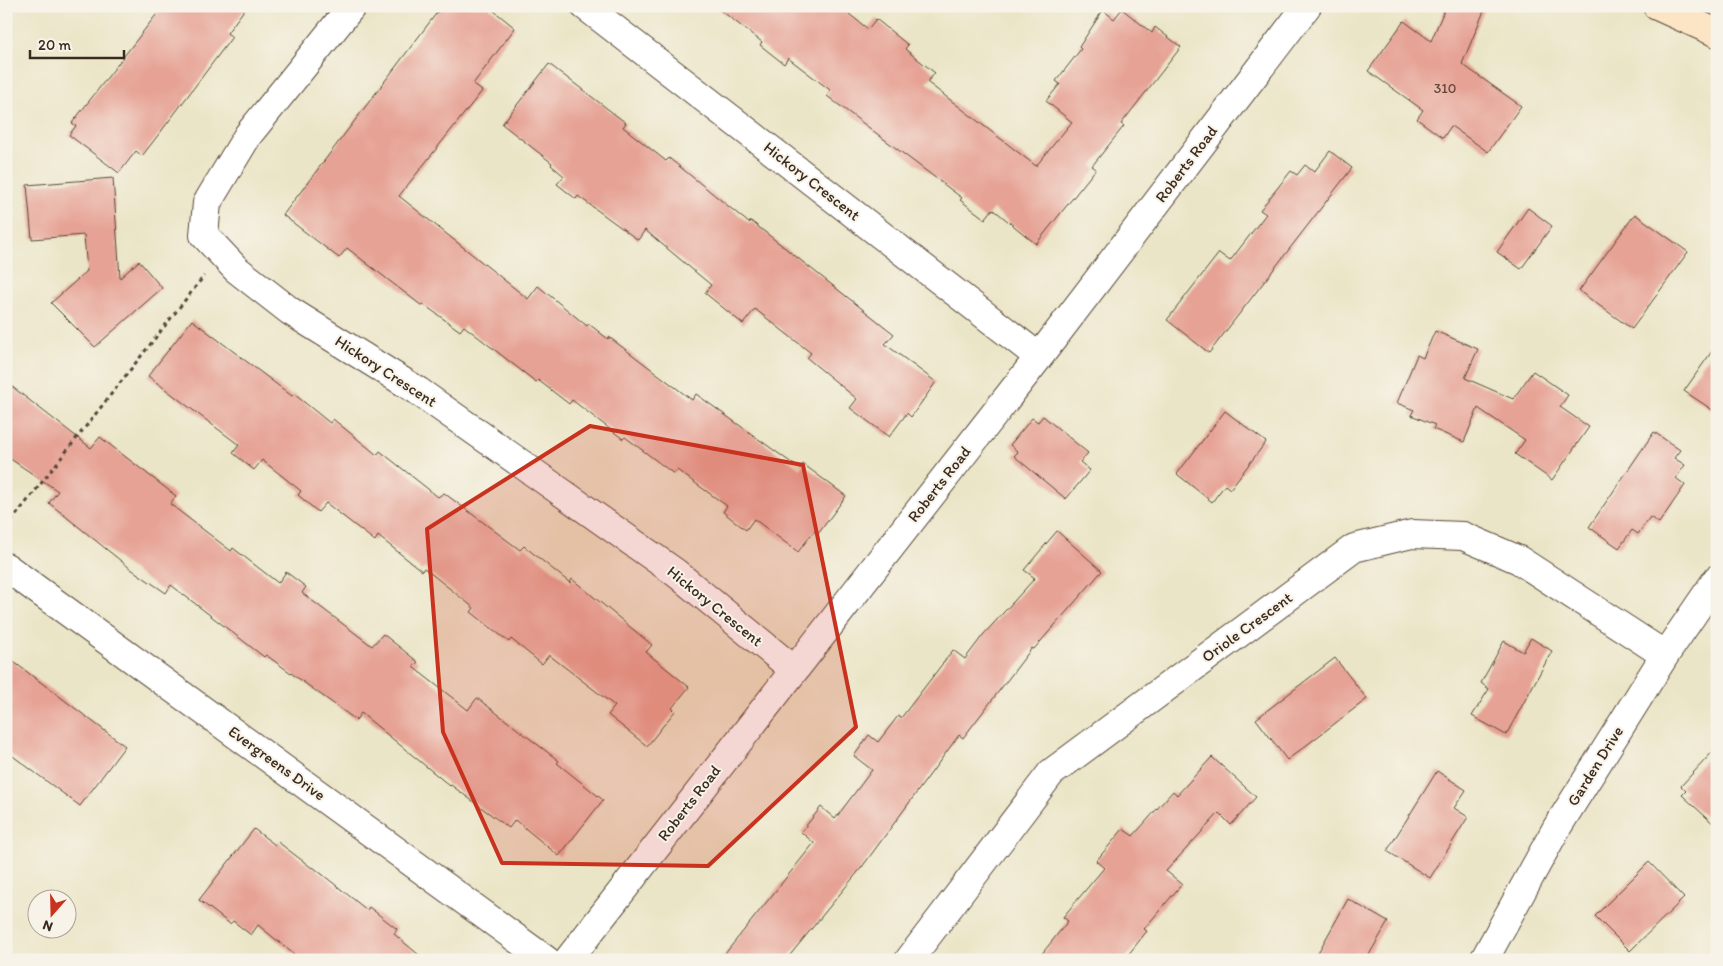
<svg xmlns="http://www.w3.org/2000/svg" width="1723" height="966" viewBox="0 0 1723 966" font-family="Itim,sans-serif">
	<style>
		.building { fill: #e6a395 }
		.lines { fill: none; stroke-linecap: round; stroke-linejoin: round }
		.minor-casing { stroke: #554637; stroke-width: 30 }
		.secondary-casing { stroke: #554637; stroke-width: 30 }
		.path { stroke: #554637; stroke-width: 3; stroke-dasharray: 4 4; stroke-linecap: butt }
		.minor { stroke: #fff; stroke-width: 28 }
		.secondary { stroke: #fce5c4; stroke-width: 28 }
		.marked { fill: #c8321e; fill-opacity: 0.2; stroke: #c8321e; stroke-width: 4; stroke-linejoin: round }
		.labels { text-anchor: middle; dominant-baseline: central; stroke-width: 4; stroke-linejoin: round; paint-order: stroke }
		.number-label { font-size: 14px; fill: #66483c }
		.street-label { font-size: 16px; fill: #3b2a1e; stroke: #f7f3e8 }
	</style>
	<rect width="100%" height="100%" fill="#f7f3e8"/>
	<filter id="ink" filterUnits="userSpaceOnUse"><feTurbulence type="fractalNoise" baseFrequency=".02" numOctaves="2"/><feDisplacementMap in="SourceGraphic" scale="10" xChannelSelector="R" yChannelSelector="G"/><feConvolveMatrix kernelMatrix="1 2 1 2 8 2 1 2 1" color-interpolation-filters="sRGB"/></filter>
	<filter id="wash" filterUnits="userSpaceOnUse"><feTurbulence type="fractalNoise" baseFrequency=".0096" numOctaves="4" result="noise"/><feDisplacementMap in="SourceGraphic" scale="20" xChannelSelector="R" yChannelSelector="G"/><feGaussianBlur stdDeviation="1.12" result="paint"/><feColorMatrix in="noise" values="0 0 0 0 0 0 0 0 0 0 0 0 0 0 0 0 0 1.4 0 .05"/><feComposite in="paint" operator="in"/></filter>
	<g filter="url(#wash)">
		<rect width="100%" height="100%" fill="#ebe5c7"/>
		<g id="blocks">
			<!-- building -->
			<path class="building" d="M 163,6 L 247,6 L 227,33 L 232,37 L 169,121 L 142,156 L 136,151 L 119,173 L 69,135 L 76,126 L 72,123 Z
				M 442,6 L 488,6 L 515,28 L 473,84 L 482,91 L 399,196 L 528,299 L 538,286 L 587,326 L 589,324 L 608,339 L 609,337 L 692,400 L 696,394 L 800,469 L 803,464 L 846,496 L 818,534 L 814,531 L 798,552 L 754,519 L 746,530 L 723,512 L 727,506 L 677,470 L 674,474 L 625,437 L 623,439 L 572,400 L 569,404 L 538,380 L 536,382 L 464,326 L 460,331 L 423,304 L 422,306 L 347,248 L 339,258 L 283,215 Z
				M 715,6 L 839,6 L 868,29 L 876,19 L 908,45 L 905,49 L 935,73 L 927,82 L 1036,166 L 1072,122 L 1046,101 L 1060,84 L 1056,81 L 1081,49 L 1079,47 L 1103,10 L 1114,19 L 1122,9 L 1152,33 L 1155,27 L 1181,47 L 1121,124 L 1124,126 L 1092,166 L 1096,169 L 1036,244 L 993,209 L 985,219 L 960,200 L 962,198 L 827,96 L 830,90 L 788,58 L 784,64 L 760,45 L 762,42 Z
				M 1446,6 L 1486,6 L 1462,64 L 1521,106 L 1488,152 L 1451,126 L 1443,138 L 1417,119 L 1423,110 L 1368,71 L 1404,21 L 1431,41 Z
				M 549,64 L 626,123 L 623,127 L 666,161 L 669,158 L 749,223 L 751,221 L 894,334 L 885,344 L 936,382 L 911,417 L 907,413 L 889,437 L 850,408 L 857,399 L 807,358 L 811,353 L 755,309 L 743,324 L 705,293 L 711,285 L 645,230 L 638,240 L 578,196 L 576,199 L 557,184 L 564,176 L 551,165 L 552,163 L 502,124 Z
				M 1330,151 L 1352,168 L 1209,353 L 1167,320 L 1219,253 L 1230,261 L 1266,214 L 1260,210 L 1291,171 L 1297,175 L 1305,165 L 1314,172 Z
				M 113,178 L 120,278 L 139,261 L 162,288 L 95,347 L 51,303 L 87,271 L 84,235 L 32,239 L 27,185 Z
				M 1528,208 L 1552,226 L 1521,269 L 1497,252 Z
				M 1635,214 L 1688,252 L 1632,329 L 1579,291 Z
				M 192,320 L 292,396 L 294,394 L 330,423 L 333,419 L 377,455 L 380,451 L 438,497 L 444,493 L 520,550 L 524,546 L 570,583 L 572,579 L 652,645 L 646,652 L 689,687 L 672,708 L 675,711 L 647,746 L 608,715 L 615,706 L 549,655 L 542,664 L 511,639 L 509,642 L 471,612 L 474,608 L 424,568 L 422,571 L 378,536 L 375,541 L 326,503 L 318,512 L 298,495 L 301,491 L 262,460 L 254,470 L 233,453 L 239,445 L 148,376 Z
				M 1435,331 L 1478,349 L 1465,378 L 1513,399 L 1533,371 L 1568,395 L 1560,407 L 1589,427 L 1552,480 L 1515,454 L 1525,440 L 1478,408 L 1464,442 L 1433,429 L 1435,425 L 1411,415 L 1414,410 L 1397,403 L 1417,355 L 1423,358 Z
				M 1717,344 L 1717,413 L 1684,391 Z
				M 6,382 L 91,448 L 100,437 L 176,496 L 170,504 L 231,551 L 233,548 L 278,583 L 286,572 L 306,587 L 302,593 L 372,646 L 383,634 L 418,662 L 413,667 L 468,710 L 477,698 L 559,761 L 557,763 L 603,800 L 559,856 L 515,820 L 509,828 L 451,785 L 450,786 L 361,713 L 356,720 L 266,655 L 264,657 L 171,585 L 166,593 L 131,569 L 49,503 L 58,491 L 6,456 Z
				M 1225,411 L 1266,442 L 1230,489 L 1225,485 L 1212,502 L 1177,474 Z
				M 1043,416 L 1088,453 L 1080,462 L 1090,470 L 1066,499 L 1014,456 L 1018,452 L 1010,445 L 1032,418 L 1038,422 Z
				M 1654,432 L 1680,450 L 1674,458 L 1685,465 L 1676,478 L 1685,485 L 1659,523 L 1650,517 L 1638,534 L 1632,530 L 1619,548 L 1589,527 Z
				M 1057,531 L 1102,571 L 1034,649 L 1032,648 L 963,738 L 959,735 L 862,867 L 786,960 L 720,960 L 814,843 L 801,832 L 821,807 L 835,819 L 872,770 L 854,756 L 869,735 L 878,742 L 898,716 L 901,718 L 953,650 L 965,659 L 983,635 L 1035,578 L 1024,570 Z
				M 1531,638 L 1552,651 L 1506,735 L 1472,716 L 1489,689 L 1481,683 L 1504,641 L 1523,652 Z
				M 6,656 L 125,746 L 80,806 L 6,751 Z
				M 1335,658 L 1367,699 L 1287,760 L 1256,719 Z
				M 1717,747 L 1717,827 L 1682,795 L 1686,791 L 1681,786 Z
				M 1212,757 L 1256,797 L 1231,825 L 1219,813 L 1166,871 L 1182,884 L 1144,929 L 1147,931 L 1124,960 L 1037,960 L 1068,921 L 1063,917 L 1104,868 L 1096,861 L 1123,829 L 1133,836 L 1173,791 L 1177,795 Z
				M 1437,771 L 1466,790 L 1454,808 L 1468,817 L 1430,878 L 1387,851 Z
				M 254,829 L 275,845 L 278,842 L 312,868 L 313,867 L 367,910 L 369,907 L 397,929 L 394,934 L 425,960 L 301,960 L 258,925 L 251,935 L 233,921 L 230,924 L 199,900 Z
				M 1649,862 L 1684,898 L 1630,951 L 1595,916 Z
				M 1348,899 L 1388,922 L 1366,960 L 1314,960 Z"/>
		</g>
	</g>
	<g filter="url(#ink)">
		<use href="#blocks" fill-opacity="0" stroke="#554637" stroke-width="1"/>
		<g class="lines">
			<defs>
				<path id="minor" d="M 352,6 L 248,135 L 207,203 L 204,235 L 236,269 L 290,311 L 418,391 L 676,573 L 793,669
					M 585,6 L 1039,357
					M 6,567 L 546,960
					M 568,960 L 1039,357 L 1307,6
					M 909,960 L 1051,773 L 1354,548 L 1412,534 L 1463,536 L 1519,560 L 1665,655
					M 1484,960 L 1556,829 L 1665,655 L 1717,579"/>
				<path id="secondary" d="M 1657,6 L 1717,33"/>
			</defs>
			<!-- minor casing -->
			<use href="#minor" class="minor-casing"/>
			<!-- secondary casing -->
			<use href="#secondary" class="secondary-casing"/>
			<!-- path -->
			<path class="path" d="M 6,528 L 204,276"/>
			<!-- minor -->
			<use href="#minor" class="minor"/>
			<!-- secondary -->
			<use href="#secondary" class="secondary"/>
		</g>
	</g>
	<!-- marked area -->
	<path class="marked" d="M 590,426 L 803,465 L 856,727 L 708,866 L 502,863 L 443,732 L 427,529 Z"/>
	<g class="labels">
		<!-- number labels -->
		<g class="number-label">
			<text x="1445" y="88">310</text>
		</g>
		<!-- street labels -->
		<g class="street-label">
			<text transform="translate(1186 164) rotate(-53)">Roberts Road</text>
			<text transform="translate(812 181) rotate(38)">Hickory Crescent</text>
			<text transform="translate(386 371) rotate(33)">Hickory Crescent</text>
			<text transform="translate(939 484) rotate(-52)">Roberts Road</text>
			<text transform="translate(715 606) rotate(39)">Hickory Crescent</text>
			<text transform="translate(1247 627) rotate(-36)">Oriole Crescent</text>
			<text transform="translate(277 763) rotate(36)">Evergreens Drive</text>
			<text transform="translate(1595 766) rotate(-58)">Garden Drive</text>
			<text transform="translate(689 803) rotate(-52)">Roberts Road</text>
		</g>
	</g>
	<!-- margin -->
	<rect width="1723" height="966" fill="none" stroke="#f7f3e8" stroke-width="25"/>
	<!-- north arrow -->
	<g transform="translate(52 914) rotate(200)"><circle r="24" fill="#f7f3e8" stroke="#aca397"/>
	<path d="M0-4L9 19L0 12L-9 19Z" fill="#c8321e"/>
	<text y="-8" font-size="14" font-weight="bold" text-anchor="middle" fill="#3b2a1e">N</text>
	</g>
	<!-- scale -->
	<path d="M30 50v8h94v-8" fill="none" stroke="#3b2a1e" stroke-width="2.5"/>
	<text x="38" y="50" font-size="15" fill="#3b2a1e" stroke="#f7f3e8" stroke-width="4" paint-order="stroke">20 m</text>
</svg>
